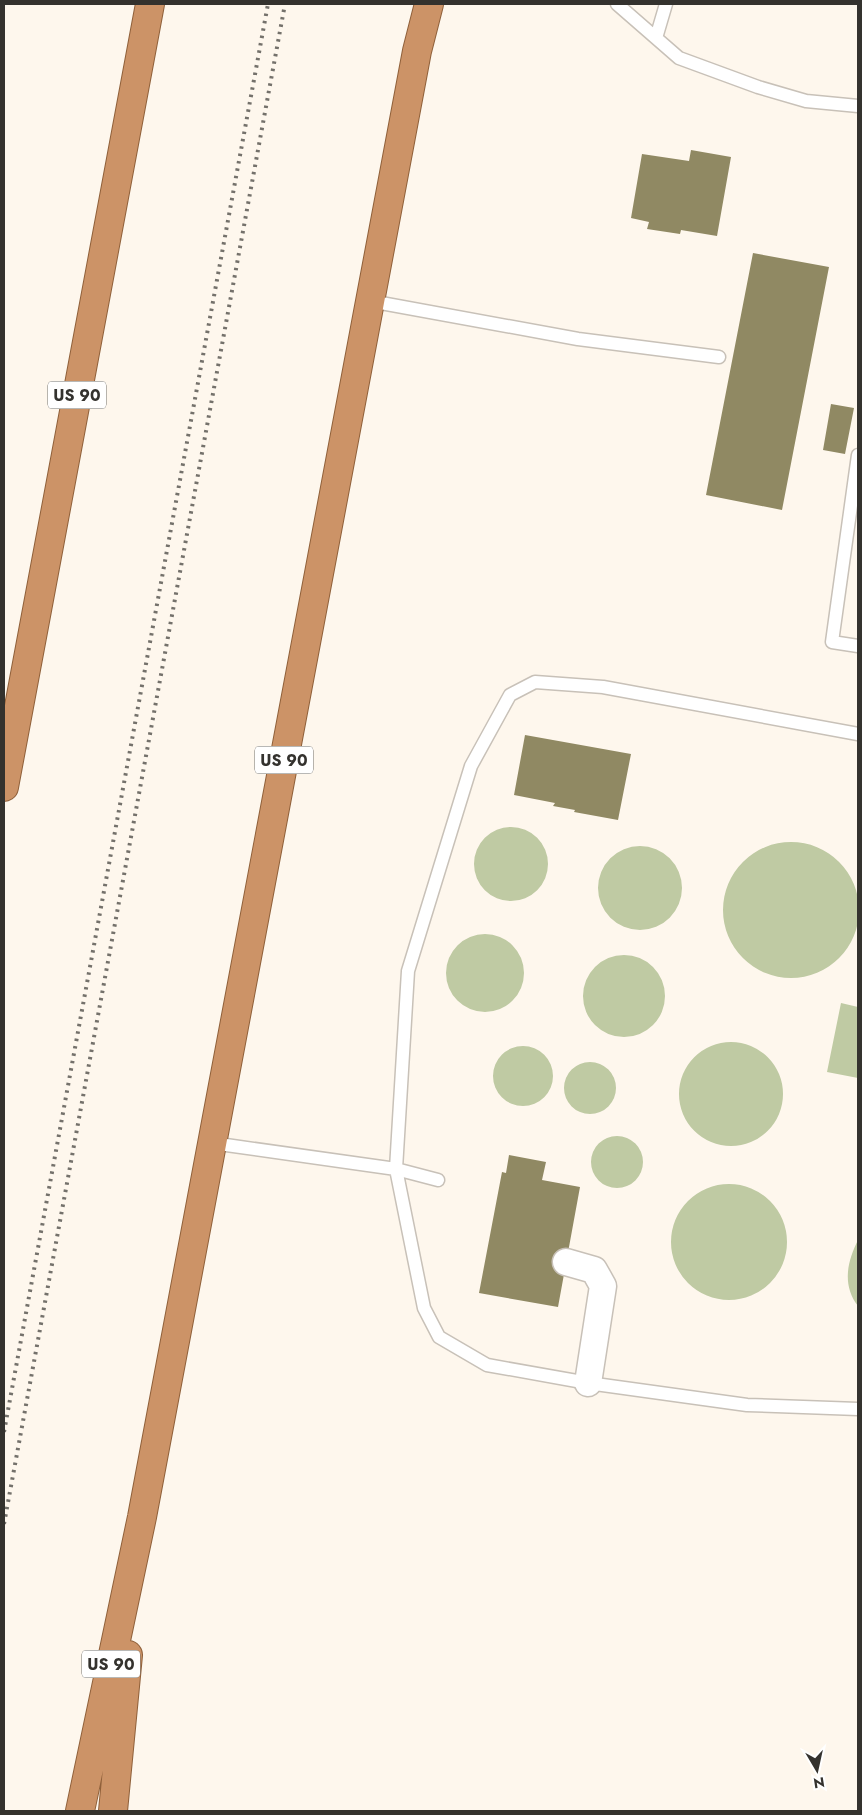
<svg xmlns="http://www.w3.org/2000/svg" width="862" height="1815" viewBox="0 0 862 1815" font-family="Jost,sans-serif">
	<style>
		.water { fill: #bfcaa3 }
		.building { fill: #908963 }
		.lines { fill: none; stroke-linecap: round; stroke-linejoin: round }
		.service-casing { stroke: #c8c1b8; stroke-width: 15 }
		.minor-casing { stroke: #c8c1b8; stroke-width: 29 }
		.trunk-casing { stroke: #8f603a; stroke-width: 30 }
		.service { stroke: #fff; stroke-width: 12 }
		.minor { stroke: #fff; stroke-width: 26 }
		.trunk { stroke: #cc9367; stroke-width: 28 }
		.rail { stroke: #74716b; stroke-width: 4; stroke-dasharray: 2.5 5; stroke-linecap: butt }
		.labels { text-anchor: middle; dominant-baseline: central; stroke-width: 4.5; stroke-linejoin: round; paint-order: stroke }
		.shield { fill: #fff; stroke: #71706d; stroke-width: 1 }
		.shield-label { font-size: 16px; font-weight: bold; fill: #34322e }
	</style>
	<rect width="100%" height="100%" fill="#fef7ed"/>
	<!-- water -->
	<path class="water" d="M474 864a37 37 0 1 1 74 0a37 37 0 1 1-74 0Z
		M723 910a68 68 0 1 1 136 0a68 68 0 1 1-136 0Z
		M598 888a42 42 0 1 1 84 0a42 42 0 1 1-84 0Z
		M446 973a39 39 0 1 1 78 0a39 39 0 1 1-78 0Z
		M583 996a41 41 0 1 1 82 0a41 41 0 1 1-82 0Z
		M 841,1003 L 858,1007 L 858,1078 L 827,1072 Z
		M679 1094a52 52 0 1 1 104 0a52 52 0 1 1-104 0Z
		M493 1076a30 30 0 1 1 60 0a30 30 0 1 1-60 0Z
		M564 1088a26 26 0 1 1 52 0a26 26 0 1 1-52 0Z
		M591 1162a26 26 0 1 1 52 0a26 26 0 1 1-52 0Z
		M671 1242a58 58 0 1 1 116 0a58 58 0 1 1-116 0Z
		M 858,1240 L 858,1306 C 842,1285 847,1262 858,1240 Z"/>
	<!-- building -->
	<path class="building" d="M 691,150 L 731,157 L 717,236 L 681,230 L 680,234 L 647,229 L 649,222 L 631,218 L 642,154 L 689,161 Z
		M 753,253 L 829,267 L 782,510 L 706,495 Z
		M 831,404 L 854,408 L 845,454 L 823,450 Z
		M 525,735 L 631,754 L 618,820 L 574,812 L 575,810 L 553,806 L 555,803 L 514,795 Z
		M 509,1155 L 546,1162 L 542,1180 L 580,1187 L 558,1307 L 479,1293 L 502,1172 L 506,1173 Z"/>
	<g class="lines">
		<defs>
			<path id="service" d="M 617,4 L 679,58 L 758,87 L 806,101 L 858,106
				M 656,38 L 666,4
				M 370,301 L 578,339 L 719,357
				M 858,455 L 832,642 L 858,646
				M 858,734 L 603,687 L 535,682 L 510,695 L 471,766 L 408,971 L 396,1169 L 424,1308 L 439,1337 L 487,1365 L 588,1383 L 747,1405 L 858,1409
				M 212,1143 L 396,1169 L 438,1180"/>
			<path id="minor" d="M 566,1262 L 594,1270 L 603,1286 L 588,1383"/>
			<path id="trunk" d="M 4,787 L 150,4
				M 80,1811 L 142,1517 L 417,51 L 429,4
				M 113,1811 L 128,1655"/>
		</defs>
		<!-- service casing -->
		<use href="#service" class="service-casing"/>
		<!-- minor casing -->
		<use href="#minor" class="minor-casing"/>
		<!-- trunk casing -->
		<use href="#trunk" class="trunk-casing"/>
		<!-- service -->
		<use href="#service" class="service"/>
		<!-- minor -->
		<use href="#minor" class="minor"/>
		<!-- trunk -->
		<use href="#trunk" class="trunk"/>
		<!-- rail -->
		<path class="rail" d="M 4,1432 L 268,4
			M 4,1524 L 285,4"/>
	</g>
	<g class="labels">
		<!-- shield labels -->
		<g class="shield">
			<rect x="48" y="381.5" width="58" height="27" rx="4"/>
			<rect x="255" y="746.5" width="58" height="27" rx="4"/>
			<rect x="82" y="1650.5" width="58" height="27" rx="4"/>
		</g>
		<g class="shield-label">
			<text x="77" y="395">US 90</text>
			<text x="284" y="760">US 90</text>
			<text x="111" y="1664">US 90</text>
		</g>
	</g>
	<!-- border -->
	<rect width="862" height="1815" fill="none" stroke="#34322e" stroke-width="10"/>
	<!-- north arrow -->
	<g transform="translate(817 1770) rotate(171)" stroke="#ffffff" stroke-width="4" paint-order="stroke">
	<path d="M0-4L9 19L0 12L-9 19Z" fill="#34322e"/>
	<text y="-8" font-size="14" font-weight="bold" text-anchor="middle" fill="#34322e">N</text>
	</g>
</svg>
